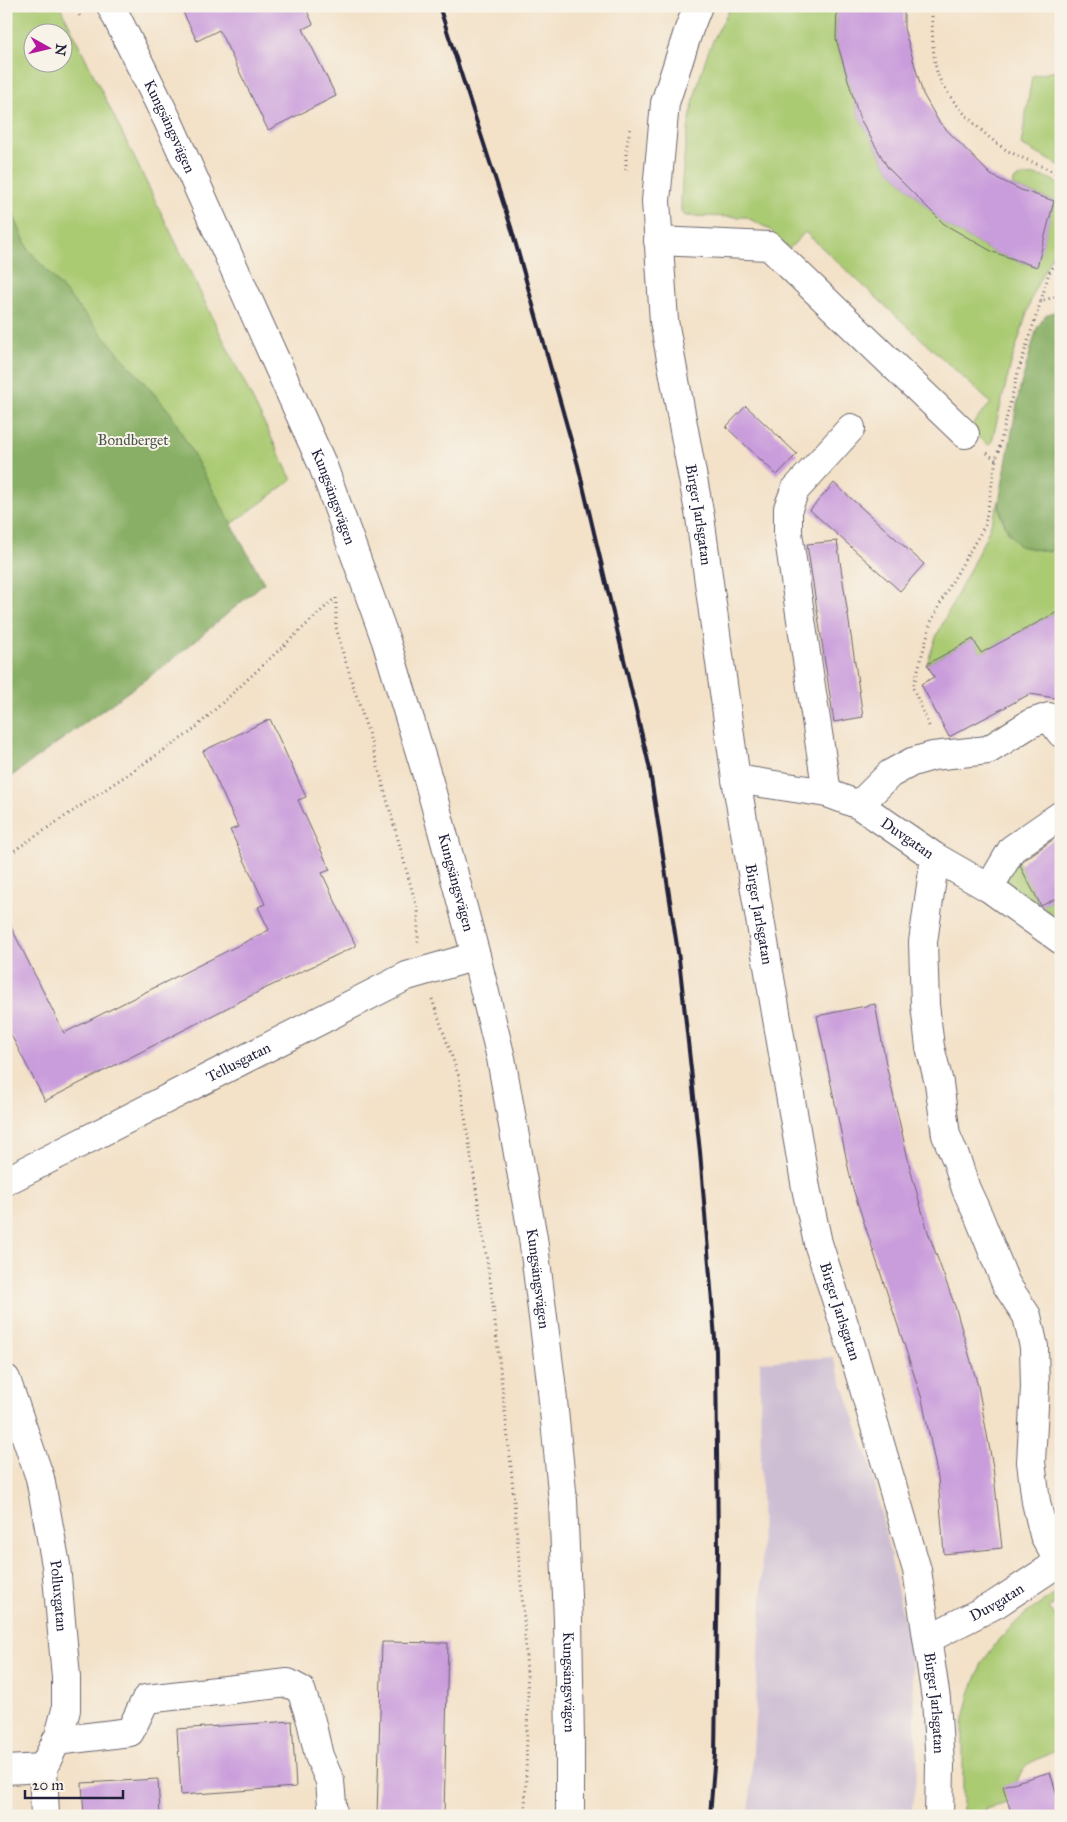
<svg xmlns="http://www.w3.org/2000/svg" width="1067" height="1822" viewBox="0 0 1067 1822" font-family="'IM FELL Great Primer',serif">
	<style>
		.industrial { fill: #cdbed3 }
		.green { fill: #abcb73; stroke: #667657; fill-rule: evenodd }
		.forest { fill: #88af65; stroke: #556850 }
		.building { fill: #c99cdb }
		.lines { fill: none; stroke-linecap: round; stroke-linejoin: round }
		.minor-casing { stroke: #6b656c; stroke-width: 30 }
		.path { stroke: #6b656c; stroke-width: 3; stroke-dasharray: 1 4; stroke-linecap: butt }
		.minor { stroke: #fff; stroke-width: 28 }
		.rail { stroke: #22223b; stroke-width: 4 }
		.labels { text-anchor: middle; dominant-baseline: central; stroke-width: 4; stroke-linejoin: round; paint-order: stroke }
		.street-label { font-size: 15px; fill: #22223b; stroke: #f7f3e8 }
		.park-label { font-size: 15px; fill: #4b554c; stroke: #f7f3e8 }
	</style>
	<rect width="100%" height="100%" fill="#f7f3e8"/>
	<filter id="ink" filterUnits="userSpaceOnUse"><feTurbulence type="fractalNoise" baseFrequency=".02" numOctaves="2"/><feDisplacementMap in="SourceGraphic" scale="10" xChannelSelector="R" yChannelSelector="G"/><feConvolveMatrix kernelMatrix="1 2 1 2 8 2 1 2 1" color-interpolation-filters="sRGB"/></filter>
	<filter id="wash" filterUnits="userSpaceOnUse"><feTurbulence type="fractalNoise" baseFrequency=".0096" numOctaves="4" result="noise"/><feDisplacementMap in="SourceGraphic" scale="20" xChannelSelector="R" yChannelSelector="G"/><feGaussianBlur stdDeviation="1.12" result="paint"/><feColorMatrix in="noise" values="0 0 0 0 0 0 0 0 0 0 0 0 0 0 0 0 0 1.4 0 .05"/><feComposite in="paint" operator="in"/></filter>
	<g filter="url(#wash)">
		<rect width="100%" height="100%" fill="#f3e1c8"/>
		<!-- industrial -->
		<path class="industrial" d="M 833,1357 L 871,1466 L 911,1654 L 918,1762 L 911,1816 L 749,1816 L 762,1602 L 760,1362 Z"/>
		<!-- green -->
		<path class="green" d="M 6,6 L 60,6 L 292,480 L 6,689 ZM 32,32 L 62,32 L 62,62 L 32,62 Z
			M 731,6 L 837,6 L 836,39 L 859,117 L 888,168 L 944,224 L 993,252 L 1036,267 L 1054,201 L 1012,186 L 1015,179 C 1029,173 1050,174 1061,187 L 1061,237 L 1034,291 L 1011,363 L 991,445 L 987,444 L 968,429 L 991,403 L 805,232 L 789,249 L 769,229 L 746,217 L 685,216 L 681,211 C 681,159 690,104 707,55 C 713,38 723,22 731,6 Z
			M 1061,70 L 1061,166 L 1021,145 L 1032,76 Z
			M 999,502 L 1001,516 L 1009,534 L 1049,552 L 1061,542 L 1061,610 L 981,653 L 973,639 L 927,664 L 936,637 L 986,537 Z
			M 1016,858 L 1041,906 L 1058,898 L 1061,904 L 1061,921 L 1005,881 Z
			M 1061,1590 L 1061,1598 L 1049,1608 L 1061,1623 L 1061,1748 L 1030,1763 L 1021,1772 L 1008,1803 L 985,1809 L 986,1816 L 963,1816 L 963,1723 L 970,1694 L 982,1663 L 1000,1638 L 1024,1615 Z"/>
		<!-- forest -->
		<path class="forest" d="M 6,197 L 28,249 L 170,412 L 264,583 L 172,660 L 6,780 Z
			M 1061,309 L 1061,542 L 1049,552 L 1019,546 C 1008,532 1001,520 999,502 L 1020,388 L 1037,328 L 1046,315 Z"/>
		<g id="blocks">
			<!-- building -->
			<path class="building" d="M 180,6 L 305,6 L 313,24 L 303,29 L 336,96 L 268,130 L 219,30 L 197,41 Z
				M 837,6 L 904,6 L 904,28 L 923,94 L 939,122 L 991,175 L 1021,190 L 1054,201 L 1037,267 L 993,252 L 944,224 L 888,168 L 859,117 L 836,39 Z
				M 746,406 L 797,454 L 777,475 L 726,427 Z
				M 834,483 L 924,564 L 900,591 L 810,510 Z
				M 837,541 L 863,717 L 834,722 L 807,544 Z
				M 1061,610 L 1061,699 L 1030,694 L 949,737 L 921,684 L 934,677 L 927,664 L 973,639 L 981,653 Z
				M 270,719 L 306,797 L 298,800 L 330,870 L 322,873 L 356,946 L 262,990 L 45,1101 L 6,1025 L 6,917 L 64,1033 L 269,930 L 258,907 L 265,904 L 230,830 L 238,827 L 203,751 Z
				M 1061,834 L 1061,896 L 1041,906 L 1020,866 L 1024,860 Z
				M 875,1004 L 886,1064 L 911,1172 L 928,1232 L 956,1309 L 978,1386 L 993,1467 L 1002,1548 L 944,1554 L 938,1478 L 922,1399 L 852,1186 L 817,1016 Z
				M 382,1642 L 448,1643 L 444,1816 L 377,1816 Z
				M 292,1721 L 296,1787 L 181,1795 L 177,1729 Z
				M 1050,1772 L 1061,1808 L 1061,1816 L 1012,1816 L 1003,1786 Z
				M 158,1779 L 160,1816 L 84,1816 L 82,1783 Z"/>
		</g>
	</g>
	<g filter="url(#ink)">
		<use href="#blocks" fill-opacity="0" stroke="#6b656c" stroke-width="1"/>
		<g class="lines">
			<defs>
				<g id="minor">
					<path id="s1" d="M 111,6 L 168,121 L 323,466 L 386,641 L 429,782 L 476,956 L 501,1058 L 533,1238 L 551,1381 L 563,1501 L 568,1620 L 570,1741 L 570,1816"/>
					<path id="s2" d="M 698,6 L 689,29 L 665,103 L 656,201 L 664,321 L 700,517 L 736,779 L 806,1188 L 818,1243 L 855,1358 L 917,1570 L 936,1699 L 940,1765 L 939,1816"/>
					<path d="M 658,241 L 769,246 L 965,434"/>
					<path id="s3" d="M 736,779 L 827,793 L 859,805 L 935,857 L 989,888 L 1061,940"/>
					<path d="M 827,793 L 788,533 L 788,508 L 795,490 L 851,428"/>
					<path d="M 859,805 L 890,774 L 912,762 L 933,756 L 988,750 L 1031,723 L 1049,717 L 1061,733"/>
					<path d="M 935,857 L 923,942 L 925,1005 L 930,1047 L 939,1083 L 946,1135 L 957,1161 L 966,1189 L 979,1217 L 1006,1284 L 1027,1316 L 1034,1347 L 1035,1387 L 1031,1462 L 1036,1502 L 1044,1535 L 1061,1566"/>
					<path d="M 989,888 L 1012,849 L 1061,815"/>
					<path id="s4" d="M 6,1181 L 407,976 L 476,956"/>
					<path id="s5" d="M 6,1379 L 40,1478 L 56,1565 L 66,1677 L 66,1710 L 59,1736 L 43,1768 L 45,1816"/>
					<path id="s6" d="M 928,1639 L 996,1604 L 1061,1561"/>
					<path d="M 56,1741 L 130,1732 L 146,1699 L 288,1683 L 301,1690 L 311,1721 L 319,1756 L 330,1781 L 333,1816"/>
					<path d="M 6,1770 L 43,1768"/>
				</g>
			</defs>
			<!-- minor casing -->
			<use href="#minor" class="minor-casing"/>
			<!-- path -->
			<path class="path" d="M 75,6 L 81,19
				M 932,6 C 932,25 932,58 938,75 C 947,100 986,138 1008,151 C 1025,160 1044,166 1061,176
				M 626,170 L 626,151 L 630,129
				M 1041,301 L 1049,273 L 1061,255
				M 987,453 L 996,460
				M 336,598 L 336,627 L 342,650 L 372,745 L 418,912 L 418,942
				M 929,726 L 913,688 L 931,622 L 945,594 L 985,525 L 996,460 L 1018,372 L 1041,301 L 1061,295
				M 6,856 L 191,732 L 335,598
				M 432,999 L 459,1077 L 491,1287 L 511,1466 L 524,1619 L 528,1694 L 525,1816"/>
			<!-- minor -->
			<use href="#minor" class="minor"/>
			<!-- rail -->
			<path class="rail" d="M 439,6 L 511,227 L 578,465 L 649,765 L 679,959 L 700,1152 L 716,1351 L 718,1550 L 715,1754 L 710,1816"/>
		</g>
	</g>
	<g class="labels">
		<!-- street labels -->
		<g class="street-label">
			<text stroke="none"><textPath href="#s1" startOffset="134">Kungsängsvägen</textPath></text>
			<text stroke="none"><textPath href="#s1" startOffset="539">Kungsängsvägen</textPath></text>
			<text stroke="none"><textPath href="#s2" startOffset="518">Birger Jarlsgatan</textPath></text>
			<text stroke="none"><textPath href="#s3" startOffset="185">Duvgatan</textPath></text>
			<text stroke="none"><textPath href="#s1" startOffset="944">Kungsängsvägen</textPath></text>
			<text stroke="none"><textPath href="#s2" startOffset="922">Birger Jarlsgatan</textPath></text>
			<text stroke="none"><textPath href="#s4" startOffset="261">Tellusgatan</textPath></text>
			<text stroke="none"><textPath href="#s1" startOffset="1349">Kungsängsvägen</textPath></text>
			<text stroke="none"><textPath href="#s2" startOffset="1328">Birger Jarlsgatan</textPath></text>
			<text stroke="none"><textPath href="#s5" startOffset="224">Polluxgatan</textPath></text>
			<text stroke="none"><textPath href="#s6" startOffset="78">Duvgatan</textPath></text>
			<text stroke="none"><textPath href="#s1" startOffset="1754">Kungsängsvägen</textPath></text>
			<text stroke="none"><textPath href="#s2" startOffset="1732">Birger Jarlsgatan</textPath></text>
		</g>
		<!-- park labels -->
		<g class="park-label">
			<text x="133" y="440">Bondberget</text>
		</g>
	</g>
	<!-- margin -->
	<rect width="1067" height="1822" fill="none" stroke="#f7f3e8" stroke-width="25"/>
	<!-- north arrow -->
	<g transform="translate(48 48) rotate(98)"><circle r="24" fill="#f7f3e8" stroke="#a29fa3"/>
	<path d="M0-4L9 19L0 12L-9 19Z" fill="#b5179e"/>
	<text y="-8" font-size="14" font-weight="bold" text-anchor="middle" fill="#22223b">N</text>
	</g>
	<!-- scale -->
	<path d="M25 1790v8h98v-8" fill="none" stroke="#22223b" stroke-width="2.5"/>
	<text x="32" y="1790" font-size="15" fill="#22223b" stroke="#f7f3e8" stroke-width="4" paint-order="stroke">20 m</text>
</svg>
